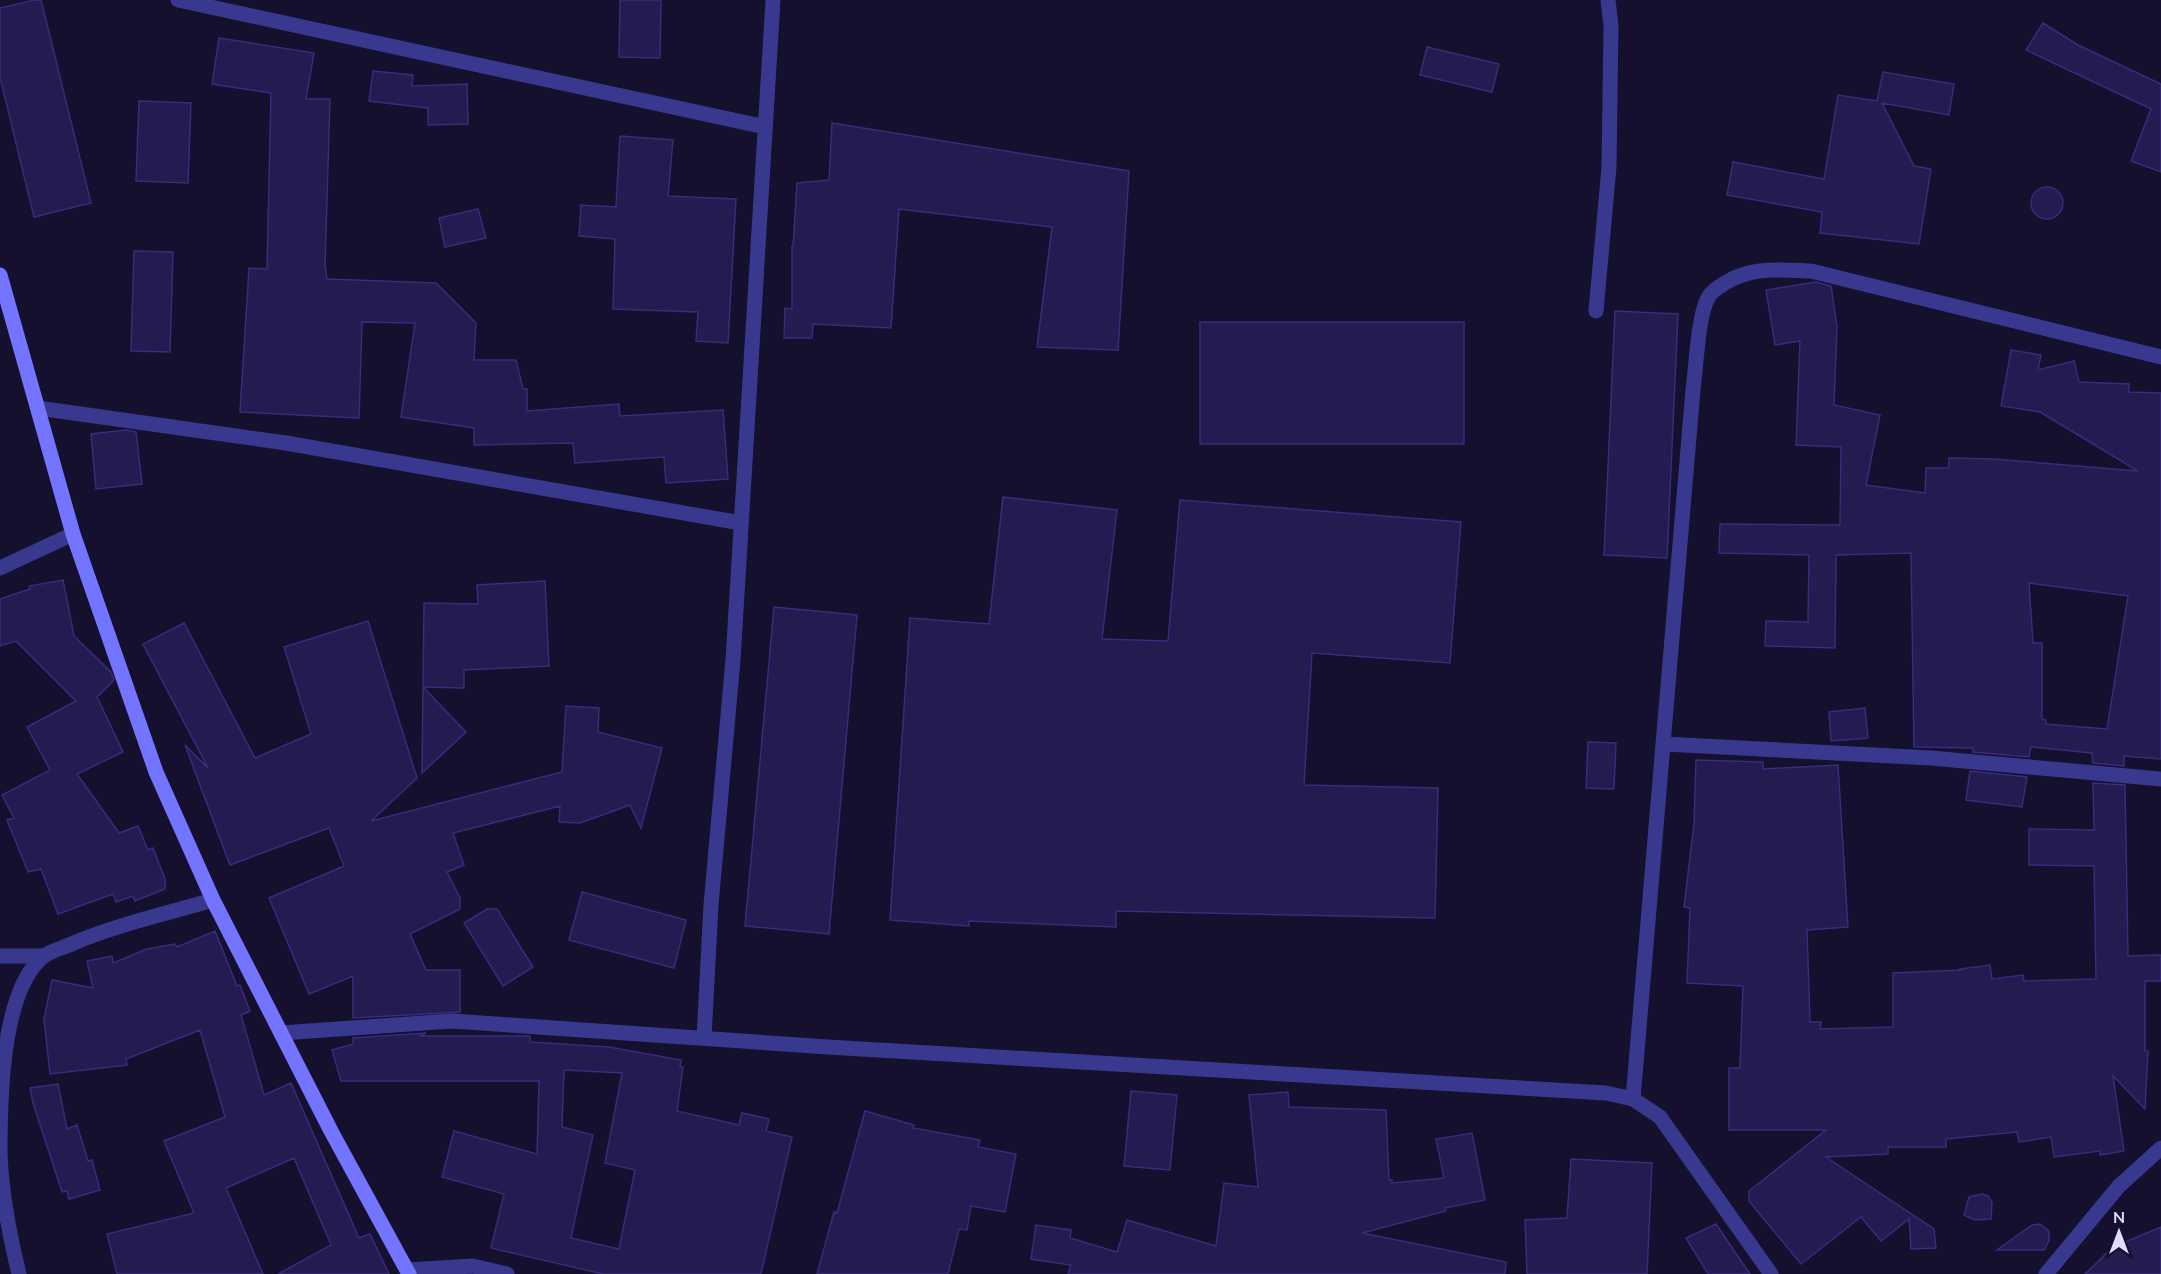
<svg xmlns="http://www.w3.org/2000/svg" width="2161" height="1274" viewBox="0 0 2161 1274" font-family="Mulish,sans-serif">
	<style>
		.building { fill: #241b50; stroke: #392b7d; stroke-width: 1.5; fill-rule: evenodd }
		.lines { fill: none; stroke-linecap: round; stroke-linejoin: round }
		.street { stroke: #39388f; stroke-width: 15 }
		.secondary { stroke: #7374ff; stroke-width: 15 }
	</style>
	<rect width="100%" height="100%" fill="#14102e"/>
	<!-- building -->
	<path class="building" d="M 35,0 L 41,0 L 91,203 L 34,217 L 0,77 L 0,8 Z
		M 620,0 L 661,0 L 660,58 L 619,57 Z
		M 2043,23 L 2078,45 L 2161,84 L 2161,172 L 2131,161 L 2151,109 L 2026,50 Z
		M 219,38 L 314,53 L 306,99 L 330,99 L 325,266 L 327,279 L 436,283 L 476,323 L 474,360 L 516,360 L 523,389 L 527,389 L 527,411 L 619,404 L 620,416 L 723,410 L 728,479 L 666,483 L 664,457 L 575,463 L 573,443 L 474,445 L 474,428 L 401,417 L 415,323 L 362,322 L 359,418 L 240,412 L 249,268 L 267,269 L 271,93 L 212,84 Z
		M 1427,47 L 1499,64 L 1492,92 L 1420,75 Z
		M 373,71 L 413,75 L 412,86 L 467,84 L 468,124 L 428,125 L 428,108 L 369,101 Z
		M 1883,72 L 1954,84 L 1949,115 L 1882,103 L 1914,166 L 1931,169 L 1919,244 L 1820,233 L 1822,212 L 1727,195 L 1733,162 L 1824,179 L 1838,95 L 1877,101 Z
		M 139,101 L 191,103 L 188,183 L 136,181 Z
		M 832,123 L 1129,171 L 1118,350 L 1037,347 L 1052,227 L 899,209 L 891,328 L 813,324 L 812,338 L 784,338 L 785,308 L 792,309 L 792,246 L 793,246 L 797,183 L 829,180 Z
		M 620,136 L 673,140 L 668,196 L 736,199 L 728,343 L 696,341 L 698,312 L 613,309 L 615,239 L 579,236 L 581,205 L 616,207 Z
		M2031 203a16 16 0 1 1 32 0a16 16 0 1 1-32 0Z
		M 478,209 L 486,238 L 445,247 L 439,218 Z
		M 134,251 L 173,252 L 170,352 L 131,351 Z
		M 1816,282 L 1831,286 L 1837,327 L 1834,405 L 1880,415 L 1866,485 L 1925,493 L 1926,468 L 1949,468 L 1949,458 L 1994,459 L 2138,471 L 2040,412 L 2001,406 L 2011,350 L 2041,355 L 2038,370 L 2074,361 L 2079,382 L 2129,384 L 2129,392 L 2161,393 L 2161,759 L 2124,756 L 2124,766 L 2093,763 L 2092,753 L 2031,747 L 2029,757 L 1973,752 L 1973,748 L 1914,747 L 1911,553 L 1836,555 L 1835,648 L 1765,646 L 1766,621 L 1808,622 L 1809,555 L 1719,553 L 1720,524 L 1840,525 L 1841,447 L 1796,445 L 1800,341 L 1775,345 L 1766,290 ZM 2029,583 L 2128,596 L 2107,729 L 2046,724 L 2046,720 L 2042,719 L 2042,643 L 2033,643 Z
		M 1615,311 L 1678,314 L 1667,558 L 1604,555 Z
		M 1200,322 L 1464,322 L 1464,444 L 1200,444 Z
		M 126,430 L 136,432 L 142,484 L 96,489 L 91,434 Z
		M 1003,497 L 1117,510 L 1102,639 L 1168,641 L 1180,500 L 1461,522 L 1450,663 L 1312,653 L 1304,785 L 1438,788 L 1435,918 L 1116,911 L 1116,927 L 969,921 L 969,926 L 890,920 L 910,618 L 989,624 Z
		M 63,580 L 74,636 L 111,672 L 114,680 L 97,697 L 123,752 L 77,774 L 119,833 L 138,826 L 148,850 L 153,848 L 165,879 L 165,889 L 135,901 L 133,896 L 116,902 L 113,894 L 58,914 L 41,869 L 28,872 L 7,820 L 14,818 L 2,795 L 50,770 L 27,727 L 76,701 L 16,641 L 0,646 L 0,599 L 30,589 L 29,586 Z
		M 545,581 L 549,666 L 464,670 L 464,688 L 423,687 L 424,603 L 478,604 L 477,585 Z
		M 774,607 L 857,615 L 829,934 L 745,926 Z
		M 368,621 L 417,778 L 371,821 L 562,772 L 566,706 L 599,708 L 598,732 L 662,748 L 641,828 L 630,805 L 580,823 L 559,822 L 560,806 L 453,833 L 464,865 L 447,872 L 460,898 L 460,909 L 410,934 L 426,970 L 460,970 L 460,1012 L 353,1018 L 353,976 L 309,994 L 269,898 L 344,866 L 329,828 L 230,865 L 185,745 L 208,768 L 143,644 L 184,623 L 255,758 L 311,734 L 284,647 Z
		M 423,687 L 466,732 L 422,773 Z
		M 1865,708 L 1868,738 L 1831,741 L 1829,712 Z
		M 1588,742 L 1616,743 L 1614,789 L 1586,788 Z
		M 1696,760 L 1763,762 L 1763,769 L 1838,765 L 1848,927 L 1807,930 L 1810,1022 L 1821,1022 L 1820,1029 L 1893,1027 L 1893,973 L 1961,970 L 1960,969 L 1990,965 L 1992,979 L 2023,975 L 2024,981 L 2096,979 L 2094,866 L 2029,865 L 2029,829 L 2094,830 L 2093,783 L 2125,785 L 2128,956 L 2161,955 L 2161,981 L 2145,981 L 2145,1051 L 2148,1051 L 2145,1109 L 2113,1076 L 2124,1151 L 2100,1155 L 2100,1151 L 2054,1157 L 2051,1137 L 2019,1142 L 2017,1132 L 1946,1139 L 1946,1147 L 1888,1147 L 1888,1154 L 1826,1157 L 1934,1229 L 1936,1248 L 1911,1249 L 1909,1219 L 1881,1241 L 1861,1217 L 1801,1264 L 1749,1201 L 1749,1191 L 1826,1130 L 1729,1130 L 1729,1068 L 1740,1068 L 1743,986 L 1687,983 L 1690,908 L 1684,907 L 1694,824 Z
		M 1970,771 L 2027,777 L 2022,807 L 1966,800 Z
		M 582,892 L 686,920 L 674,968 L 569,940 Z
		M 487,909 L 497,909 L 533,967 L 503,986 L 464,923 Z
		M 215,931 L 237,986 L 240,985 L 250,1011 L 241,1015 L 264,1095 L 291,1083 L 359,1238 L 370,1234 L 389,1274 L 278,1274 L 331,1245 L 294,1158 L 226,1188 L 263,1274 L 117,1274 L 107,1234 L 194,1213 L 164,1141 L 225,1117 L 200,1030 L 126,1059 L 127,1065 L 50,1074 L 44,1019 L 52,980 L 93,988 L 87,961 L 112,956 L 113,963 L 147,949 L 175,944 L 177,947 Z
		M 426,1033 L 421,1036 L 530,1036 L 530,1042 L 609,1047 L 681,1060 L 680,1067 L 683,1067 L 677,1111 L 739,1125 L 742,1113 L 769,1119 L 766,1131 L 792,1137 L 761,1274 L 603,1274 L 491,1248 L 504,1194 L 442,1177 L 454,1131 L 537,1154 L 539,1081 L 341,1081 L 332,1050 L 353,1044 L 353,1038 ZM 564,1070 L 622,1073 L 605,1163 L 635,1170 L 619,1249 L 571,1238 L 593,1135 L 562,1127 Z
		M 58,1084 L 67,1129 L 77,1125 L 88,1161 L 92,1160 L 100,1190 L 69,1199 L 67,1191 L 62,1192 L 33,1103 L 30,1088 Z
		M 1131,1091 L 1177,1095 L 1170,1170 L 1124,1166 Z
		M 1288,1092 L 1289,1107 L 1386,1110 L 1389,1180 L 1392,1180 L 1392,1183 L 1444,1178 L 1436,1139 L 1472,1133 L 1485,1200 L 1445,1208 L 1446,1211 L 1362,1233 L 1506,1262 L 1505,1274 L 1068,1274 L 1071,1265 L 1031,1259 L 1036,1225 L 1071,1230 L 1070,1238 L 1117,1252 L 1127,1220 L 1216,1246 L 1224,1183 L 1258,1187 L 1249,1095 Z
		M 865,1111 L 914,1125 L 913,1128 L 980,1140 L 978,1147 L 1016,1154 L 1005,1212 L 971,1206 L 967,1230 L 959,1229 L 948,1274 L 817,1274 L 834,1212 L 837,1213 Z
		M 1571,1159 L 1652,1163 L 1647,1274 L 1527,1274 L 1525,1220 L 1567,1218 Z
		M 1982,1194 L 1988,1196 L 1992,1202 L 1991,1219 L 1975,1220 L 1964,1215 L 1969,1197 Z
		M 1716,1224 L 1750,1274 L 1708,1274 L 1686,1238 Z
		M 2040,1224 L 2049,1231 L 2049,1241 L 2044,1250 L 1997,1250 L 2032,1225 Z
		M 2161,1227 L 2161,1274 L 2085,1274 L 2113,1247 Z"/>
	<g class="lines">
		<!-- street -->
		<path class="street" d="M 178,0 L 765,127
			M 1596,311 L 1609,167 L 1611,26 L 1608,0
			M 38,408 L 286,443 L 741,523
			M 0,568 L 73,534
			M 1664,744 L 1931,758 L 2161,779
			M 0,956 L 44,956
			M 281,1033 L 452,1021 L 828,1047 L 1606,1093 L 1633,1099 L 1660,1117 L 1771,1274
			M 704,1038 L 711,905 L 733,660 L 773,0
			M 1633,1099 L 1693,390 C 1696,369 1698,315 1708,298 C 1711,291 1719,287 1725,283 C 1752,266 1781,270 1811,271 L 2161,357
			M 407,1270 L 473,1266 L 507,1274
			M 19,1274 C 10,1237 1,1190 0,1152 C 0,1102 1,989 44,956 C 51,951 62,948 69,945 C 115,925 165,914 213,900
			M 2046,1274 L 2119,1186 L 2161,1148"/>
		<!-- secondary -->
		<path class="secondary" d="M 0,275 L 73,534 L 156,772 L 213,900 L 331,1131 L 409,1274"/>
	</g>
	<!-- north arrow -->
	<g transform="translate(2119 1232)" stroke="#14102e" stroke-width="4.5" paint-order="stroke">
	<path d="M0-4.5L10 22L0 15L-10 22Z" fill="#dfdcff"/>
	<text y="-9" font-size="16" font-weight="bold" text-anchor="middle" fill="#dfdcff">N</text>
	</g>
</svg>
